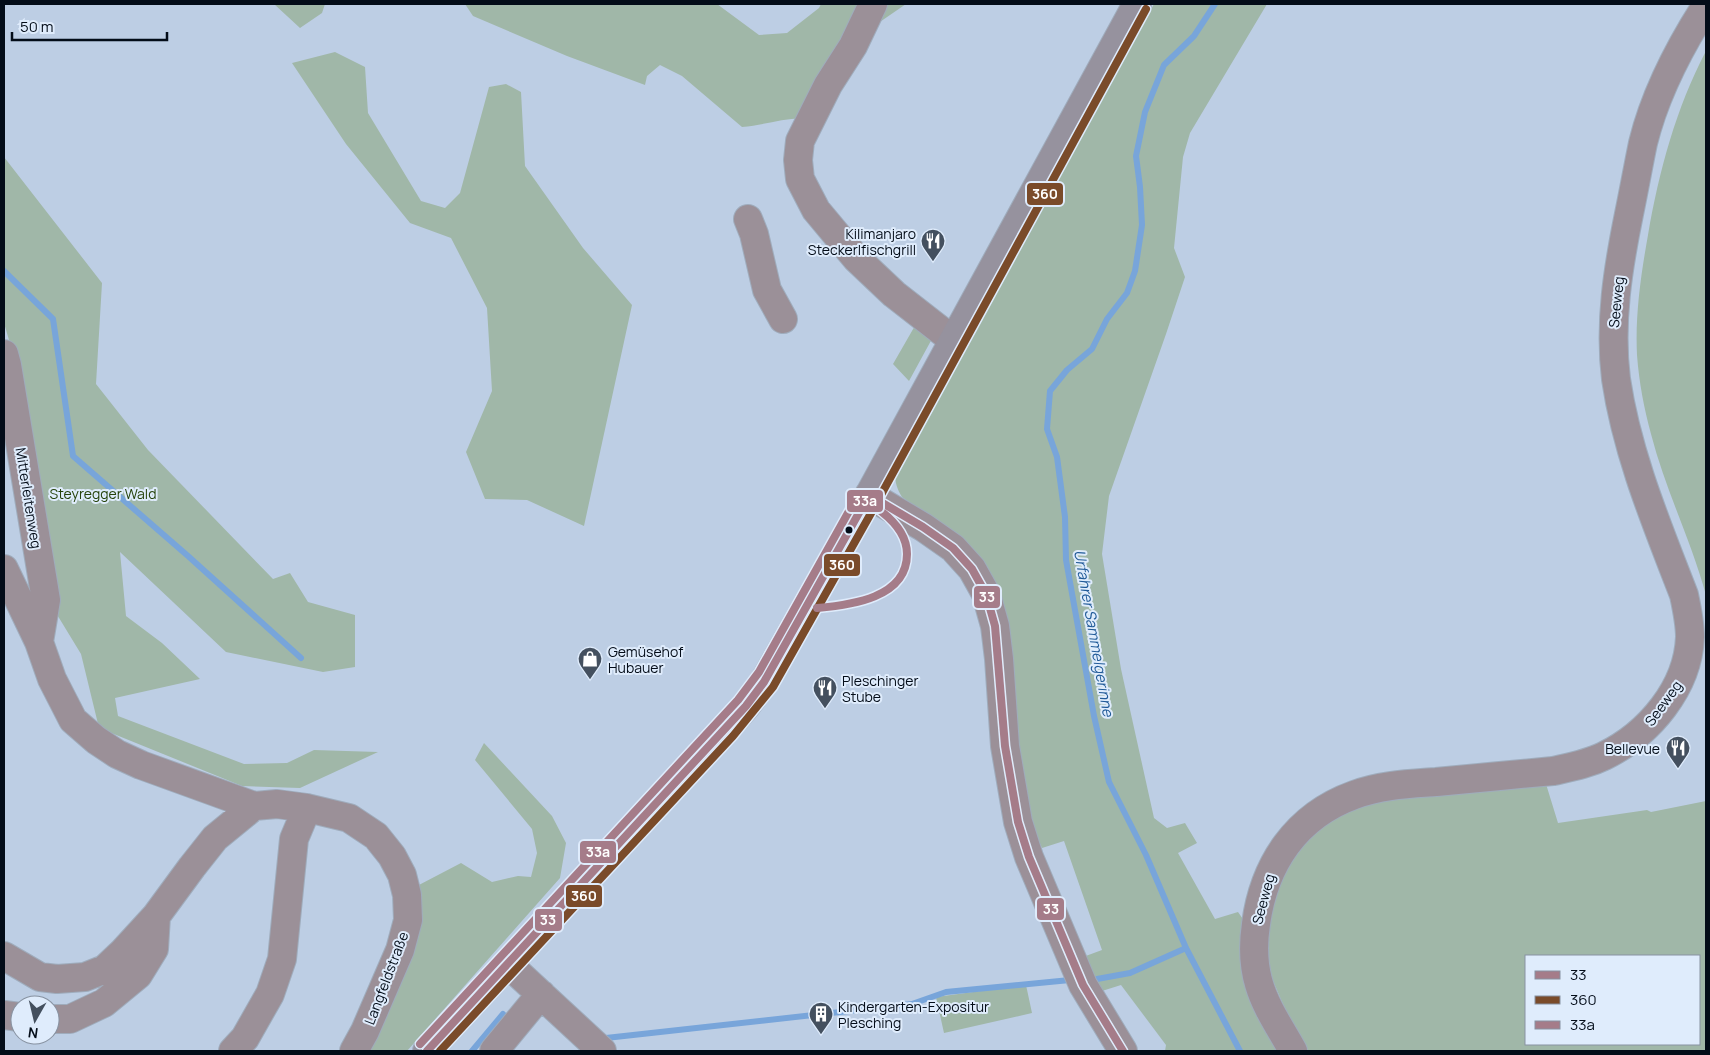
<svg xmlns="http://www.w3.org/2000/svg" width="1710" height="1055" viewBox="0 0 1710 1055" font-family="Manrope,sans-serif">
	<style>
		.green { fill: #a0b7a8; fill-rule: evenodd }
		.lines { fill: none; stroke-linecap: round; stroke-linejoin: round }
		.stream { stroke: #78a5da; stroke-width: 6 }
		.minor-casing { stroke: #9facbc; stroke-width: 30 }
		.major-casing { stroke: #9facbc; stroke-width: 30 }
		.minor { stroke: #9b9098; stroke-width: 28 }
		.major { stroke: #96929e; stroke-width: 28 }
		.bus-1-casing { stroke: #dfecfc; stroke-width: 11 }
		.bus-2-casing { stroke: #dfecfc; stroke-width: 11 }
		.bus-3-casing { stroke: #dfecfc; stroke-width: 11 }
		.bus-1 { stroke: #a57c89; stroke-width: 8 }
		.bus-2 { stroke: #7a4b2a; stroke-width: 8 }
		.bus-3 { stroke: #a57c89; stroke-width: 8 }
		.bus-dot { fill: #030c18; stroke: #dfecfc; stroke-width: 2 }
		.labels { text-anchor: middle; dominant-baseline: central; stroke-width: 4; stroke-linejoin: round; paint-order: stroke }
		.poi-label { font-size: 14px; fill: #030c18; stroke: #dfecfc; text-anchor: start }
		.street-label { font-size: 14px; fill: #030c18; stroke: #dfecfc }
		.park-label { font-size: 14px; fill: #26430b; stroke: #dfecfc }
		.water-label { font-size: 15px; font-style: italic; fill: #1f5997; stroke: #dfecfc }
		.line-badge { stroke: #dfecfc; stroke-width: 2 }
		.badge-label { font-size: 14px; text-anchor: middle; font-weight: bold; fill: #fff }
	</style>
	<rect width="100%" height="100%" fill="#bdcee4"/>
	<!-- green -->
	<path class="green" d="M 274,4 L 325,4 L 322,13 L 300,28 Z
		M 465,4 L 717,4 L 759,35 L 787,33 L 819,8 L 821,4 L 864,4 L 802,118 C 781,119 763,125 742,127 L 682,76 L 660,65 L 647,76 L 645,85 L 567,56 L 473,16 Z
		M 885,4 L 906,4 L 874,26 Z
		M 1154,4 L 1267,4 L 1190,133 L 1183,157 L 1174,248 L 1185,277 L 1166,334 L 1109,496 L 1102,554 L 1121,669 L 1154,818 L 1167,828 L 1185,823 L 1197,843 L 1178,853 L 1215,919 L 1238,912 L 1245,922 L 1285,1051 L 1165,1051 L 1166,1045 L 1121,985 L 1102,991 L 1083,957 L 1102,950 L 1064,841 L 1042,848 L 1028,818 L 1020,783 L 1000,598 L 973,550 L 902,497 C 897,489 895,482 895,473 Z
		M 1706,51 L 1706,595 C 1691,540 1665,489 1651,434 C 1644,408 1639,382 1637,355 C 1635,315 1641,274 1648,235 C 1659,171 1676,108 1706,51 Z
		M 335,52 L 365,67 L 368,113 L 421,201 L 445,208 L 460,193 L 489,87 L 506,84 L 521,92 L 525,166 L 583,248 L 632,305 L 584,526 L 527,500 L 485,499 L 466,452 L 492,391 L 487,308 L 451,238 L 410,223 L 346,144 L 292,63 Z
		M 4,157 L 102,283 L 96,384 L 148,450 L 273,579 L 290,573 L 308,602 L 355,615 L 355,667 L 323,672 L 226,652 L 120,552 L 126,616 L 162,643 L 200,679 L 115,698 L 118,716 L 244,764 L 287,763 L 314,750 L 378,752 L 300,788 L 242,786 L 99,728 L 81,654 L 53,608 L 52,550 L 14,357 L 4,323 Z
		M 916,324 L 933,337 L 909,381 L 893,364 Z
		M 484,743 L 552,816 L 566,843 L 560,878 L 407,1051 L 364,1051 L 417,886 L 461,863 L 492,882 L 518,876 L 531,877 L 537,853 L 532,829 L 475,760 Z
		M 1546,784 L 1558,823 L 1647,810 L 1651,812 L 1706,801 L 1706,1051 L 1306,1051 L 1282,1002 L 1268,969 L 1266,934 L 1269,899 L 1297,842 L 1370,798 ZM 1526,956 L 1699,956 L 1699,1044 L 1526,1044 Z
		M 1026,985 L 1032,1013 L 944,1033 L 936,997 Z"/>
	<g class="lines">
		<!-- stream -->
		<path class="stream" d="M 1215,4 L 1194,36 L 1164,65 L 1145,112 L 1136,156 L 1140,187 L 1142,225 L 1135,271 L 1127,293 L 1107,319 L 1092,349 L 1067,370 L 1050,391 L 1047,429 L 1057,457 L 1065,517 L 1066,560 L 1094,716 L 1109,782 L 1146,855 L 1186,948 L 1240,1051
			M 4,271 L 53,319 L 73,456 L 188,556 L 301,658
			M 1097,979 L 1130,973 L 1186,948
			M 606,1038 L 912,1004 L 946,992 L 1070,980
			M 472,1051 L 503,1014"/>
		<defs>
			<path id="minor" d="M 873,4 L 853,46 L 828,85 L 800,141 L 798,160 L 800,179 L 816,210 L 856,258 L 894,294 L 953,340
				M 748,219 L 754,234 L 767,290 L 783,319
				M 4,354 L 7,365 L 46,600 L 39,642 L 52,679 L 73,720 L 96,740 L 117,754 L 141,765 L 254,806
				M 869,495 L 923,527 L 953,548 L 972,569 L 986,594 L 995,626 L 999,659 L 1005,746 L 1018,822 L 1029,857 L 1083,985 L 1123,1051
				M 4,569 L 39,642
				M 4,956 L 40,977 L 57,979 L 85,977 L 105,969 L 123,952 L 156,916 L 192,867 L 215,838 L 254,806 L 277,804 L 307,808 L 349,818 L 376,836 L 392,856 L 402,875 L 407,895 L 408,920 L 400,950 L 365,1031 L 354,1051
				M 508,964 L 602,1051
				M 4,1015 L 20,1017
				M 50,1019 L 70,1019 L 104,1003 L 138,975 L 154,949 L 156,916
				M 233,1051 L 245,1038 L 270,994 L 282,959 L 294,839 L 307,808
				M 494,1051 L 541,994
				M 1293,1051 C 1281,1029 1266,1008 1259,984 C 1253,964 1253,944 1256,924 C 1264,864 1296,816 1354,795 C 1380,785 1408,784 1436,782 C 1475,778 1514,775 1553,771 C 1571,767 1588,764 1604,756 C 1649,734 1688,688 1690,637 C 1690,623 1687,609 1684,595 C 1657,525 1627,454 1616,379 C 1609,323 1618,268 1629,214 C 1634,190 1638,167 1643,143 C 1655,94 1679,48 1706,6"/>
			<path id="major" d="M 427,1051 L 726,729 L 746,706 L 764,682 L 861,510 L 1137,4"/>
		</defs>
		<!-- minor casing -->
		<use href="#minor" class="minor-casing"/>
		<!-- major casing -->
		<use href="#major" class="major-casing"/>
		<!-- minor -->
		<use href="#minor" class="minor"/>
		<!-- major -->
		<use href="#major" class="major"/>
		<defs>
			<path id="bus-1" d="M 869,495 L 923,527 L 953,548 L 972,569 L 986,594 L 995,626 L 1005,746 L 1018,822 L 1029,857 L 1083,985 L 1123,1051
				M 427,1051 L 746,706 L 764,682 L 869,495"/>
			<path id="bus-2" d="M 440,1051 L 733,736 L 773,687 L 870,515 L 1146,9"/>
			<path id="bus-3" d="M 420,1044 L 738,700 L 759,672 L 853,504 L 858,500 C 867,500 875,507 882,512 C 896,523 907,536 907,554 C 907,598 851,605 817,608"/>
		</defs>
		<!-- bus-1 casing -->
		<use href="#bus-1" class="bus-1-casing"/>
		<!-- bus-2 casing -->
		<use href="#bus-2" class="bus-2-casing"/>
		<!-- bus-3 casing -->
		<use href="#bus-3" class="bus-3-casing"/>
		<!-- bus-1 -->
		<use href="#bus-1" class="bus-1"/>
		<!-- bus-2 -->
		<use href="#bus-2" class="bus-2"/>
		<!-- bus-3 -->
		<use href="#bus-3" class="bus-3"/>
	</g>
	<!-- icons -->
	<defs>
		<symbol id="restaurant-pin" viewBox="-11 -11 22 30"><path d="M0 17L-7.5 6A9.5 9.5 0 1 1 7.5 6Z" fill="#44505f" stroke="#dfecfc"/><path d="M-5-6h1v4h1v-4h1v4h1v-4h1v5L-1.5 .5V6h-2V.5L-5-1ZM5-6V6H3V1.5H1.5Q1.5-4 5-6Z" fill="#fff"/></symbol>
		<symbol id="shop-pin" viewBox="-11 -11 22 30"><path d="M0 17L-7.5 6A9.5 9.5 0 1 1 7.5 6Z" fill="#44505f" stroke="#dfecfc"/><path d="M-5-2.5h2.3a2.7 3.5 0 0 1 5.4 0H5L5.5 6h-11ZM-1.5-2.5h3a1.5 2.3 0 0 0-3 0Z" fill="#fff"/></symbol>
		<symbol id="building-pin" viewBox="-11 -11 22 30"><path d="M0 17L-7.5 6A9.5 9.5 0 1 1 7.5 6Z" fill="#44505f" stroke="#dfecfc"/><path d="M-4-6H4V6H1V3H-1V6H-4ZM-2.5-4.3h1.7v1.8h-1.7ZM.8-4.3h1.7v1.8H.8ZM-2.5-1h1.7V.8h-1.7ZM.8-1h1.7V.8H.8Z" fill="#fff"/></symbol>
	</defs>
	<g fill-rule="evenodd">
		<use href="#restaurant-pin" x="919" y="227" width="28" height="38"/>
		<use href="#shop-pin" x="576" y="645" width="28" height="38"/>
		<use href="#restaurant-pin" x="811" y="674" width="28" height="38"/>
		<use href="#restaurant-pin" x="1664" y="734" width="28" height="38"/>
		<use href="#building-pin" x="807" y="1000" width="28" height="38"/>
	</g>
	<!-- markers -->
	<circle class="bus-dot" cx="849" cy="530" r="4.5"/>
	<g class="labels">
		<!-- poi labels -->
		<g class="poi-label">
			<text x="916" y="233" text-anchor="end">Kilimanjaro<tspan x="916" dy="16">Steckerlfischgrill</tspan></text>
			<text x="608" y="651">Gemüsehof<tspan x="608" dy="16">Hubauer</tspan></text>
			<text x="842" y="680">Pleschinger<tspan x="842" dy="16">Stube</tspan></text>
			<text x="1660" y="748" text-anchor="end">Bellevue</text>
			<text x="838" y="1006">Kindergarten-Expositur<tspan x="838" dy="16">Plesching</tspan></text>
		</g>
		<!-- street labels -->
		<g class="street-label">
			<text transform="translate(1616 302) rotate(-84)">Seeweg</text>
			<text transform="translate(29 498) rotate(81)">Mitterleitenweg</text>
			<text transform="translate(1663 703) rotate(-54)">Seeweg</text>
			<text transform="translate(1263 899) rotate(-75)">Seeweg</text>
			<text transform="translate(386 978) rotate(-69)">Langfeldstraße</text>
		</g>
		<!-- park labels -->
		<g class="park-label">
			<text x="103" y="493">Steyregger Wald</text>
		</g>
		<!-- water labels -->
		<g class="water-label">
			<text transform="translate(1094 633) rotate(80)">Urfahrer Sammelgerinne</text>
		</g>
	</g>
	<g class="line-badge">
		<rect x="1026" y="182" width="38" height="24" rx="5" fill="#7a4b2a"/>
		<rect x="846" y="489" width="38" height="24" rx="5" fill="#a57c89"/>
		<rect x="823" y="553" width="38" height="24" rx="5" fill="#7a4b2a"/>
		<rect x="973" y="585" width="28" height="24" rx="5" fill="#a57c89"/>
		<rect x="579" y="840" width="38" height="24" rx="5" fill="#a57c89"/>
		<rect x="565" y="884" width="38" height="24" rx="5" fill="#7a4b2a"/>
		<rect x="1036" y="897" width="29" height="24" rx="5" fill="#a57c89"/>
		<rect x="534" y="908" width="29" height="24" rx="5" fill="#a57c89"/>
	</g>
	<g class="badge-label">
		<text x="1045" y="199">360</text>
		<text x="865" y="506">33a</text>
		<text x="842" y="570">360</text>
		<text x="987" y="602">33</text>
		<text x="598" y="857">33a</text>
		<text x="584" y="901">360</text>
		<text x="1051" y="914">33</text>
		<text x="548" y="925">33</text>
	</g>
	<!-- border -->
	<rect width="1710" height="1055" fill="none" stroke="#030c18" stroke-width="10"/>
	<!-- legend -->
	<rect x="1525" y="955" width="175" height="90" fill="#dfecfc" stroke="#8792a1"/>
	<rect x="1535" y="971" width="25" height="8" fill="#a57c89" stroke="#8792a1"/>
	<text x="1570" y="980" font-size="15" fill="#030c18">33</text>
	<rect x="1535" y="996" width="25" height="8" fill="#7a4b2a" stroke="#8792a1"/>
	<text x="1570" y="1005" font-size="15" fill="#030c18">360</text>
	<rect x="1535" y="1021" width="25" height="8" fill="#a57c89" stroke="#8792a1"/>
	<text x="1570" y="1030" font-size="15" fill="#030c18">33a</text>
	<!-- north arrow -->
	<g transform="translate(35 1020) rotate(188)"><circle r="24" fill="#dfecfc" stroke="#8792a1"/>
	<path d="M0-4L9 19L0 12L-9 19Z" fill="#44505f"/>
	<text y="-8" font-size="14" font-weight="bold" text-anchor="middle" fill="#030c18">N</text>
	</g>
	<!-- scale -->
	<path d="M12 32v8h155v-8" fill="none" stroke="#030c18" stroke-width="2.5"/>
	<text x="20" y="32" font-size="15" fill="#030c18" stroke="#dfecfc" stroke-width="4" paint-order="stroke">50 m</text>
</svg>
